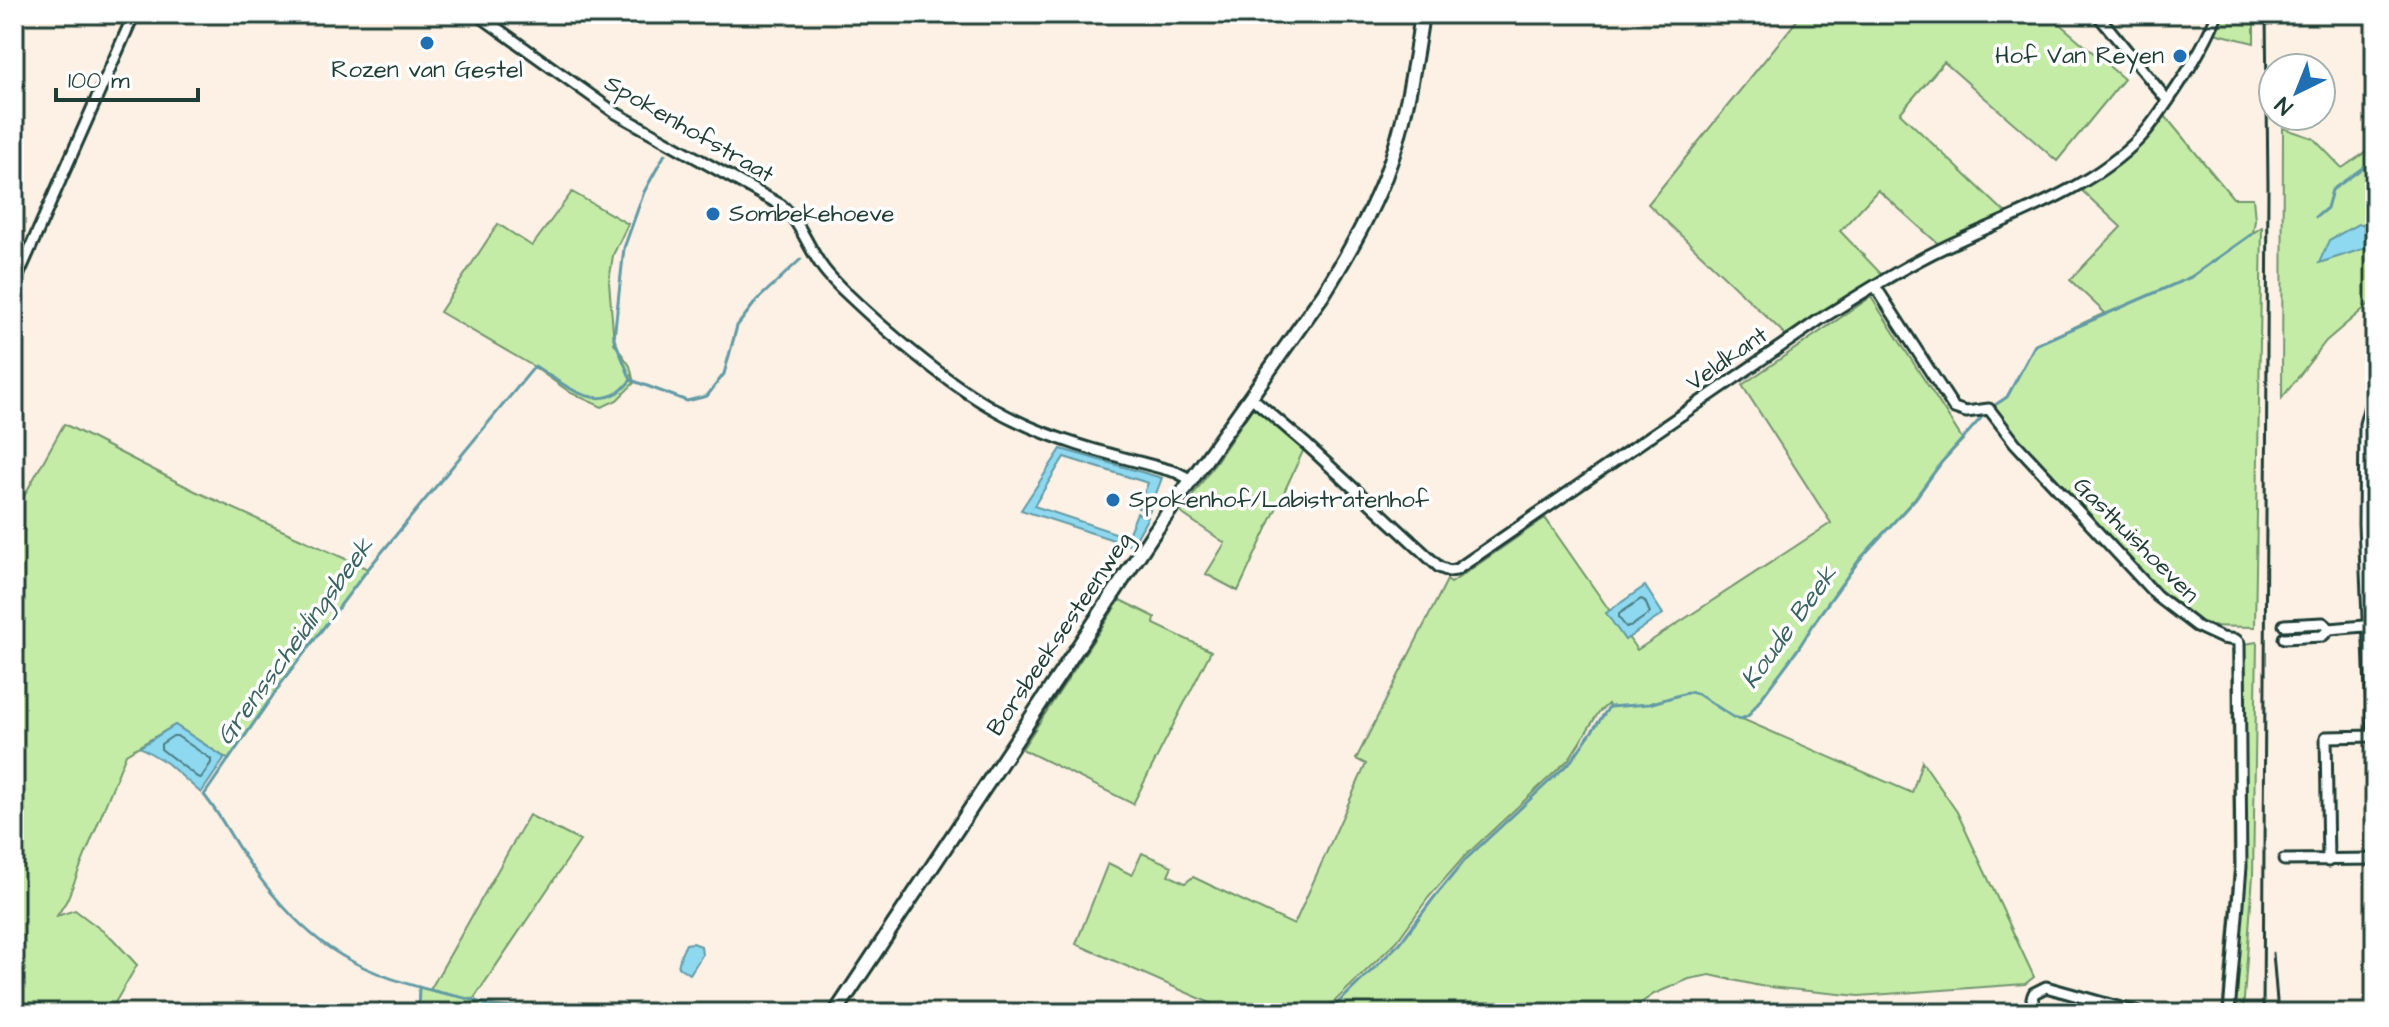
<svg xmlns="http://www.w3.org/2000/svg" width="2389" height="1027" viewBox="0 0 2389 1027" font-family="'Architects Daughter',sans-serif">
	<style>
		.green { fill: #c5eca7; stroke: #72946e; stroke-width: 2 }
		.water { fill: #8ed8f0; stroke: #629aa5; stroke-width: 2 }
		.lines { fill: none; stroke-linecap: round; stroke-linejoin: round }
		.shore { stroke: #4b7b7f; stroke-width: 2 }
		.stream { stroke: #629aa5; stroke-width: 3 }
		.street-casing { stroke: #1f3d34; stroke-width: 15 }
		.secondary-casing { stroke: #1f3d34; stroke-width: 18 }
		.street { stroke: #fff; stroke-width: 9 }
		.secondary { stroke: #fff; stroke-width: 12 }
		.rail { stroke: #1f3d34; stroke-width: 3 }
		.poi-dot { fill: #1f6fb2; stroke: #fff; stroke-width: 3 }
		.labels { text-anchor: middle; dominant-baseline: central; stroke-width: 7; stroke-linejoin: round; paint-order: stroke }
		.poi-label { font-size: 24px; fill: #1f3d34; stroke: #fff; text-anchor: start }
		.street-label { font-size: 24px; fill: #1f3d34; stroke: #fff }
		.water-label { font-size: 26px; font-style: italic; fill: #3b6463; stroke: #fff }
	</style>
	<rect width="100%" height="100%" fill="#fcf1e4"/>
	<filter id="ink" filterUnits="userSpaceOnUse"><feTurbulence type="fractalNoise" baseFrequency=".0125" numOctaves="2"/><feDisplacementMap in="SourceGraphic" scale="16" xChannelSelector="R" yChannelSelector="G"/><feConvolveMatrix kernelMatrix="1 2 1 2 8 2 1 2 1" color-interpolation-filters="sRGB"/></filter>
	<g filter="url(#ink)">
		<!-- green -->
		<path class="green" d="M 1802,14 L 2048,14 L 2124,79 L 2057,161 L 1944,62 L 1900,113 L 2011,218 L 1943,248 L 1878,190 L 1840,231 L 1886,279 L 1791,340 L 1648,204 Z
			M 2217,14 L 2254,14 L 2254,43 L 2210,32 Z
			M 2161,111 L 2233,198 L 2253,198 L 2255,220 L 2253,233 L 2262,227 L 2255,627 L 2196,626 L 2180,615 L 1989,409 L 2007,397 L 2035,345 L 2105,313 L 2070,280 L 2121,227 L 2076,185 L 2123,153 Z
			M 2283,128 L 2313,138 L 2342,168 L 2375,146 L 2375,299 L 2326,341 L 2282,398 Z
			M 572,192 L 628,224 L 613,255 L 609,282 L 614,343 L 630,366 L 634,383 L 617,400 L 602,407 L 571,393 L 531,365 L 440,312 L 498,224 L 532,246 Z
			M 1871,297 L 1963,440 L 1941,463 L 1914,499 L 1860,559 L 1820,614 L 1798,649 L 1748,716 L 1742,719 L 1912,793 L 1922,761 L 1957,812 L 2034,977 L 2025,984 L 1859,996 L 1760,986 L 1710,975 L 1689,979 L 1654,994 L 1638,1005 L 1634,1013 L 1319,1013 L 1334,1006 L 1400,943 L 1432,900 L 1466,859 L 1571,761 L 1609,707 L 1608,704 L 1599,712 L 1569,759 L 1464,857 L 1428,898 L 1397,941 L 1334,1002 L 1312,1013 L 1233,1013 L 1076,944 L 1108,863 L 1132,875 L 1142,853 L 1172,866 L 1168,875 L 1185,883 L 1193,877 L 1294,925 L 1366,764 L 1356,759 L 1447,580 L 1451,583 L 1545,518 L 1637,650 L 1831,523 L 1742,385 Z
			M 1252,409 L 1259,409 L 1304,449 L 1238,591 L 1206,574 L 1225,543 L 1181,513 Z
			M 64,424 L 195,491 L 368,569 L 283,681 L 229,760 L 175,725 L 126,754 L 67,900 L 57,916 L 75,910 L 112,938 L 137,965 L 109,1013 L 14,1013 L 14,514 Z
			M 1120,600 L 1155,617 L 1154,624 L 1211,651 L 1133,804 L 1022,749 Z
			M 2257,642 L 2253,875 L 2243,1013 L 2222,1013 L 2234,866 L 2232,646 Z
			M 529,815 L 580,841 L 473,1000 C 507,1013 555,1004 593,1006 C 607,1006 617,1006 629,1013 L 418,1013 L 419,987 L 430,990 Z"/>
		<!-- water -->
		<path class="water" d="M 2358,224 L 2375,224 L 2375,245 L 2319,263 L 2329,240 Z
			M 1061,449 L 1162,478 L 1149,512 L 1138,508 L 1148,483 L 1064,457 L 1034,506 L 1127,537 L 1137,513 L 1148,517 L 1132,546 L 1021,510 Z
			M 1645,586 L 1663,614 L 1625,640 L 1606,613 Z
			M 175,725 L 225,758 L 201,793 L 167,763 L 140,747 Z
			M 693,943 L 701,946 L 702,955 L 690,974 L 678,967 L 681,954 L 686,944 Z"/>
		<g class="lines">
			<!-- shore -->
			<path class="shore" d="M 1641,599 L 1645,601 L 1650,613 L 1630,627 L 1626,627 L 1619,618 L 1619,614 Z
				M 173,736 L 177,736 L 211,759 L 211,763 L 201,778 L 197,777 L 161,749 L 161,744 Z"/>
			<!-- stream -->
			<path class="stream" d="M 2316,217 L 2327,208 L 2332,190 L 2375,159
				M 631,380 L 687,401 L 707,396 L 724,374 L 737,326 L 757,300 L 801,259
				M 631,380 L 614,338 L 624,248 L 644,192 L 665,154
				M 418,1013 L 419,987
				M 629,1013 C 601,996 531,1009 497,1007 C 489,1007 481,1003 473,1000 C 462,997 450,995 438,992 C 349,971 304,940 251,866 C 234,843 222,817 204,795 L 283,681 L 368,569 L 535,366 C 558,380 589,409 617,393 C 622,391 627,384 631,380
				M 1319,1013 L 1334,1007 L 1400,943 L 1432,900 L 1466,859 L 1571,761 L 1609,707 L 1649,704 L 1690,692 L 1698,694 L 1733,717 L 1741,719 L 1748,716 L 1798,649 L 1820,614 L 1860,559 L 1915,499 L 1941,463 L 1989,409 L 2007,397 L 2035,345 L 2191,277 L 2252,234"/>
			<defs>
				<path id="street" d="M 477,14 L 614,112 L 781,205 C 799,220 807,245 821,265 C 826,273 834,281 841,288 C 889,334 954,391 1015,420 C 1066,445 1122,457 1176,472 L 1192,480
					M 2097,14 L 2168,101
					M 14,285 L 134,14
					M 1875,286 L 1954,408 L 1966,412 L 1989,409 L 2015,443 L 2157,596 L 2196,626 L 2222,638 L 2236,640 L 2239,643 L 2241,867 L 2229,1013
					M 1251,397 L 1307,445 L 1439,567 L 1449,571 L 1456,570 L 1819,320 C 1860,295 1901,268 1945,247 C 2012,215 2087,192 2140,138 C 2154,123 2165,105 2176,89 C 2192,65 2207,41 2217,14
					M 2284,625 L 2323,623 L 2330,629 L 2375,625
					M 2284,638 L 2322,636 L 2330,629
					M 2373,736 L 2364,524 L 2365,424 L 2370,406 L 2375,400
					M 2284,860 L 2375,859
					M 2328,861 L 2326,737 L 2375,736
					M 2037,1013 L 2032,998 L 2034,993 L 2046,987 L 2139,1013"/>
				<path id="secondary" d="M 835,1013 L 1153,534 L 1324,293 C 1347,256 1369,218 1385,177 C 1405,126 1414,69 1422,14"/>
			</defs>
			<!-- street casing -->
			<use href="#street" class="street-casing"/>
			<!-- secondary casing -->
			<use href="#secondary" class="secondary-casing"/>
			<!-- street -->
			<use href="#street" class="street"/>
			<!-- secondary -->
			<use href="#secondary" class="secondary"/>
			<!-- rail -->
			<path class="rail" d="M 2273,953 L 2278,1013
				M 2263,1013 L 2268,186 L 2266,14"/>
		</g>
	</g>
	<!-- markers -->
	<g class="poi-dot">
		<circle cx="427" cy="43" r="8"/>
		<circle cx="2180" cy="56" r="8"/>
		<circle cx="713" cy="214" r="8"/>
		<circle cx="1113" cy="500" r="8"/>
	</g>
	<g class="labels">
		<!-- poi labels -->
		<g class="poi-label">
			<text x="2164" y="56" text-anchor="end">Hof Van Reyen</text>
			<text x="427" y="70" text-anchor="middle">Rozen van Gestel</text>
			<text x="729" y="214">Sombekehoeve</text>
			<text x="1129" y="500">Spokenhof/Labistratenhof</text>
		</g>
		<!-- street labels -->
		<g class="street-label">
			<text transform="translate(689 129) rotate(30)">Spokenhofstraat</text>
			<text transform="translate(1727 359) rotate(-35)">Veldkant</text>
			<text transform="translate(2136 540) rotate(45)">Gasthuishoeven</text>
			<text transform="translate(1060 634) rotate(-56)">Borsbeeksesteenweg</text>
		</g>
		<!-- water labels -->
		<g class="water-label">
			<text transform="translate(1789 627) rotate(-54)">Koude Beek</text>
			<text transform="translate(295 641) rotate(-54)">Grensscheidingsbeek</text>
		</g>
	</g>
	<!-- margin -->
	<rect width="2389" height="1027" fill="none" stroke="#fff" stroke-width="48"/>
	<rect x="24" y="24" width="2341" height="979" fill="none" stroke="#1f3d34" stroke-width="3" filter="url(#ink)"/>
	<!-- north arrow -->
	<g transform="translate(2297 92) rotate(223)"><circle r="38" fill="#ffffff" stroke="#a5b1ae" stroke-width="2"/>
	<path d="M0-6L14 30L0 20L-14 30Z" fill="#1f6fb2"/>
	<text y="-12" font-size="22" font-weight="bold" text-anchor="middle" fill="#1f3d34">N</text>
	</g>
	<!-- scale -->
	<path d="M56 88v12h142v-12" fill="none" stroke="#1f3d34" stroke-width="4"/>
	<text x="68" y="88" font-size="24" fill="#1f3d34" stroke="#ffffff" stroke-width="6" paint-order="stroke">100 m</text>
</svg>
